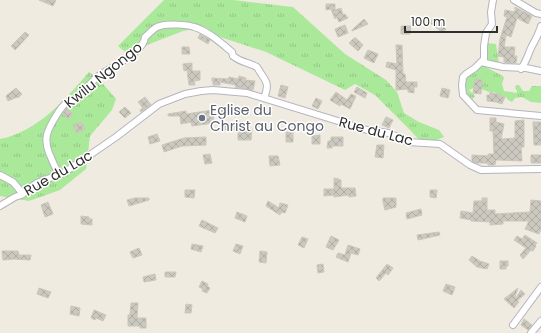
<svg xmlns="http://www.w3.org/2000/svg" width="541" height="333" viewBox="0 0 541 333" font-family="Poppins,sans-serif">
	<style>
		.grass { fill: url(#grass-tufts) }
		.building { fill: url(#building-cross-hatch); stroke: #ccc7b9 }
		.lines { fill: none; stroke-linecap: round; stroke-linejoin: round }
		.minor-casing { stroke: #b4b4c2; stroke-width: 8 }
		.minor { stroke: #fff; stroke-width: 6 }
		.worship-dot { fill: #6b7280; stroke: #fff; stroke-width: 1.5 }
		.labels { text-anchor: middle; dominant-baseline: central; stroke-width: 3; stroke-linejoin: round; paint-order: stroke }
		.street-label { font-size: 14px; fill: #2e2e2e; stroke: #fff }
		.worship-label { font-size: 14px; fill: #5b616d; stroke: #fff; text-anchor: start }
	</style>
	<defs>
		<pattern id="grass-tufts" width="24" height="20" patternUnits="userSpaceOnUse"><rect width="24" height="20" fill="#aae999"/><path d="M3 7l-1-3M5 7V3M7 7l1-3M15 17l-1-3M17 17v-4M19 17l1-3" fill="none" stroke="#93c884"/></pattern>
		<pattern id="building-cross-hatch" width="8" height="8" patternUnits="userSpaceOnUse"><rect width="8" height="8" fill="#cbc8bf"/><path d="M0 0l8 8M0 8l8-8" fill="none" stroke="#afaca4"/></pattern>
	</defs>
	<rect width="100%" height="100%" fill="#f0ebe0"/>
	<!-- grass -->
	<path class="grass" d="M 164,0 L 233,0 L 293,7 L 345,54 L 386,80 L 397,92 L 404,113 L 419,122 L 439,130 L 444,137 L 424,145 L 409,129 L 375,95 L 355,84 L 345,90 L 266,52 L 211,34 L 200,28 L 183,31 L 147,45 L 130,56 L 118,46 Z
		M 486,43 L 496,44 L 499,64 L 485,60 Z
		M 482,65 L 503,76 L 504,78 L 502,84 L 504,91 L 517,93 L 517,91 L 515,88 L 516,85 L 519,85 L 523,91 L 529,91 L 532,86 L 541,86 L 541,103 L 531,102 L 522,97 L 515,98 L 512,102 L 508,100 L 506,97 L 497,94 L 494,92 L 489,92 L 476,87 L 469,90 L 475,96 L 473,99 C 463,94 464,86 466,77 Z
		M 89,72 L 99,79 L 116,99 L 112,110 L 90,136 L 86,169 L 60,190 L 29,201 L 0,196 L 0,139 C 37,132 65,100 89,72 Z"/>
	<!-- building -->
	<path class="building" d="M 39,0 L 56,0 L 53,6 Z
		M 326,4 L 335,4 L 335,10 L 341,8 L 343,15 L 345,14 L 348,18 L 339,22 L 336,16 L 335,19 L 331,9 L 326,10 Z
		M 515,7 L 532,16 L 528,24 L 517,18 L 511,37 L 506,35 L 504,47 L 515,47 L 514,56 L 517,56 L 516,63 L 508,63 L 504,62 L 504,57 L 498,56 L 500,39 L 507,17 L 504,16 L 505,10 L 515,12 Z
		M 433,18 L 444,25 L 443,26 L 446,29 L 443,33 L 430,23 Z
		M 364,19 L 368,24 L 352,31 L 352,30 Z
		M 345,25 L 348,33 L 338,37 L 335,29 Z
		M 401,26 L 411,26 L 410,34 L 401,34 Z
		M 25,32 L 29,35 L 15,50 L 11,46 Z
		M 200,34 L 210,40 L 208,44 L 198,38 Z
		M 354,38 L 356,38 L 363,45 L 358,51 L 349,43 Z
		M 396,45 L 402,45 L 403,74 L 405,74 L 406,82 L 417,82 L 417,87 L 414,87 L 414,93 L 408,92 L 408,89 L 396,90 L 396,70 L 386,67 L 387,62 L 397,64 Z
		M 182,47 L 189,47 L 190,54 L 182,54 Z
		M 368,50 L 378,54 L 374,63 L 364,58 Z
		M 192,63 L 192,71 L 200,71 L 200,80 L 194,81 L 195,85 L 189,85 L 187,70 L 184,71 L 183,64 Z
		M 239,76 L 246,78 L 245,80 L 255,81 L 253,90 L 235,87 L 236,85 L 220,82 L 220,85 L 213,85 L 213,81 L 212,81 L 212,78 L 228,79 L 229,77 L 238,79 Z
		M 475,79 L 482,80 L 481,94 L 473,93 Z
		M 281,85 L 288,87 L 285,98 L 278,96 Z
		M 357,87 L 367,93 L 365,98 L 354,92 Z
		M 16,88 L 22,94 L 18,98 L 17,97 L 8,101 L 6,96 Z
		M 442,88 L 450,90 L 448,98 L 440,96 Z
		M 336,92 L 347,100 L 351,94 L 356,96 L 350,109 L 341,104 L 340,106 L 330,100 Z
		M 490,92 L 505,97 L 502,104 L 496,102 L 487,101 L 487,95 L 490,95 Z
		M 145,97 L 151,105 L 141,112 L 140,110 L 143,108 L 138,102 Z
		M 316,98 L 322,101 L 318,109 L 312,106 Z
		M 222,106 L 246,108 L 246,115 L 221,113 Z
		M 125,107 L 131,113 L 125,118 L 119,112 Z
		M 67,108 L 73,114 L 68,119 L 63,113 Z
		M 213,110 L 214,123 L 192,126 L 191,122 L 181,124 L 180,116 L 168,116 L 168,114 L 186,111 L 186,114 Z
		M 386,117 L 393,120 L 389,128 L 382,125 Z
		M 490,118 L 496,118 L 496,122 L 504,124 L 501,139 L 515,138 L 515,121 L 524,120 L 524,147 L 521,147 L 522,161 L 496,160 L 495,165 L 488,165 L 488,163 L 475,163 L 472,161 L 472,155 L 488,156 L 488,154 L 494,154 L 493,131 L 490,131 Z
		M 81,122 L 85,129 L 77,133 L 73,126 Z
		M 243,122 L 243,129 L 252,129 L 251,140 L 238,140 L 238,130 L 224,130 L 224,123 Z
		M 533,122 L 541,122 L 541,145 L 534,145 Z
		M 286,132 L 293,132 L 293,142 L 286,142 Z
		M 157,134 L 160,141 L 150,144 L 148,137 Z
		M 320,135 L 320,144 L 312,144 L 312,136 Z
		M 206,137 L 206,145 L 182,146 L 164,152 L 162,145 L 184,138 Z
		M 331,137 L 343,137 L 343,146 L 332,146 L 332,148 L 327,148 L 328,141 L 331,141 Z
		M 377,145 L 384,145 L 383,158 L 375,157 Z
		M 210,154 L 212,163 L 205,164 L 203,155 Z
		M 531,155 L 541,155 L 541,163 L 531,163 Z
		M 269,156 L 278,156 L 280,165 L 270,166 Z
		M 334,178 L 339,179 L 339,180 L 341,180 L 341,188 L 355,188 L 356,196 L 349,197 L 348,195 L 334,197 L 334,195 L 324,196 L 324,189 L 334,189 Z
		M 185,190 L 195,190 L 194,198 L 185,197 Z
		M 430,190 L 437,190 L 436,198 L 430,197 Z
		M 135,198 L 149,198 L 149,200 L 129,206 L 127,200 Z
		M 383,198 L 396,198 L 396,207 L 385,210 L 383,202 Z
		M 482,198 L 487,198 L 487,210 L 495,210 L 495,214 L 530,212 L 531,200 L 541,201 L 541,229 L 539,234 L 525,229 L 529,221 L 503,221 L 503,224 L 490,225 L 490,222 L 471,221 L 471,220 L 460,218 L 461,211 L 473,213 L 474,201 L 482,201 Z
		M 268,201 L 279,208 L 280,203 L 288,205 L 285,213 L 281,212 L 280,215 L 266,206 Z
		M 48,202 L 53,214 L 45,217 L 41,205 Z
		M 421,209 L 422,215 L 407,219 L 406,213 Z
		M 237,212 L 247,216 L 245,222 L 235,218 Z
		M 81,216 L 89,217 L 89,219 L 92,219 L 92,225 L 81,224 Z
		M 202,220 L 218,228 L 215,233 L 199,226 Z
		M 439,232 L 440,235 L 418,240 L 417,235 Z
		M 525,235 L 537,243 L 535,245 L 536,246 L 533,251 L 531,250 L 523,259 L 520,255 L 526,248 L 514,240 L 517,236 L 522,239 Z
		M 331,236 L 339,240 L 333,250 L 326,247 Z
		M 302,237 L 308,239 L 304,248 L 298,245 Z
		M 192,244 L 203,246 L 201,252 L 191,249 Z
		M 236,244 L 243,246 L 240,254 L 233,251 Z
		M 348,245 L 360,249 L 358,255 L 351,253 L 348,262 L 336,257 L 338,253 L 345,255 Z
		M 139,248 L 142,255 L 133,258 L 130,252 Z
		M 2,251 L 18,251 L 19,255 L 31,255 L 30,260 L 14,259 L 3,260 Z
		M 260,251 L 267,252 L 266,263 L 259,262 Z
		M 472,256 L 480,261 L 489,264 L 487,269 L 477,267 L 469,260 Z
		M 500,261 L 508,261 L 508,266 L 506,266 L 506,269 L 500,269 Z
		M 323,264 L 324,272 L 318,273 L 317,265 Z
		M 387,264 L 393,268 L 388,275 L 386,273 L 379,281 L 376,278 Z
		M 165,272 L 176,272 L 175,277 L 165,277 Z
		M 155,274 L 156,280 L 144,282 L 143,277 Z
		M 202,281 L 208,284 L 207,286 L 210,288 L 207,293 L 202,291 L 203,289 L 199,287 Z
		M 446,284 L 455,287 L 452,295 L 443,291 Z
		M 39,288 L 51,292 L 48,298 L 37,294 Z
		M 518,288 L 515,297 L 516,298 L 521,290 L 525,294 L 517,301 L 519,302 L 514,308 L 504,299 Z
		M 131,303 L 138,303 L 137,318 L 146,318 L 146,328 L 140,328 L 140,326 L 128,326 L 128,315 L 130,315 Z
		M 186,304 L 192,305 L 191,313 L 185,313 Z
		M 71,306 L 80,308 L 79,316 L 70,314 Z
		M 94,310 L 106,315 L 103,321 L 96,318 L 95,320 L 91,318 Z
		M 524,319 L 532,325 L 528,330 L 521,325 Z"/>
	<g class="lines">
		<defs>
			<path id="minor" d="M 493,0 L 491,12 L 492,24 L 486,33 L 484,46 L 484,59 L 475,68 L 466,74 L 463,77 L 462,85 L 463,95 L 477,110 L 541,116
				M 514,0 L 536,13 L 541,14
				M 481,62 L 503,67 L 526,68 L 541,71
				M 521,69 C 526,62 528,55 531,48 C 535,40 539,34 541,26
				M 61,174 C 54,169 53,161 49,153 C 43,138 48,129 56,116 C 59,111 62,106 67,102 C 71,100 75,100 78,97 C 85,91 90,83 97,77 C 109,68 144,53 145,37 C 150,33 154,27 160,26 C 168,24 186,24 194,27 C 208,31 221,43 232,52 L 233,56 C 242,63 248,62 257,67 C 264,80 271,81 264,98
				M 0,175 L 13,182 L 23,194
				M 0,206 L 15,197 L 21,195 L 37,183 L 65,172 L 116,137 L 159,104 L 185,94 L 201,91 L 213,90 L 247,93 L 367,130 L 389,133 L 408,142 L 440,144 L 470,165 L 481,170 L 541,169
				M 513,325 L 541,287
				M 531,333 L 541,321"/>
		</defs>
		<!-- minor casing -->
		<use href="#minor" class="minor-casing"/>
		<!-- minor -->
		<use href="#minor" class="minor"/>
	</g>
	<!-- markers -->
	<circle class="worship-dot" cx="202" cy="118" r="4"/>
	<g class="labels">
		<!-- street labels -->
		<g class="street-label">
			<text transform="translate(103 75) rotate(-39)">Kwilu Ngongo</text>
			<text transform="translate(376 131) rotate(15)">Rue du Lac</text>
			<text transform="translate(58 173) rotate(-30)">Rue du Lac</text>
		</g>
		<!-- worship labels -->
		<g class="worship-label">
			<text x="210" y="110">Eglise du<tspan x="210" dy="16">Christ au Congo</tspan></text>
		</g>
	</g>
	<!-- scale -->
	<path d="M405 26v6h92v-6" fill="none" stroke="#2e2e2e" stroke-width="2"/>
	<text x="411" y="26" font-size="12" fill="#2e2e2e" stroke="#ffffff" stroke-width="3" paint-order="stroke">100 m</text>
</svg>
